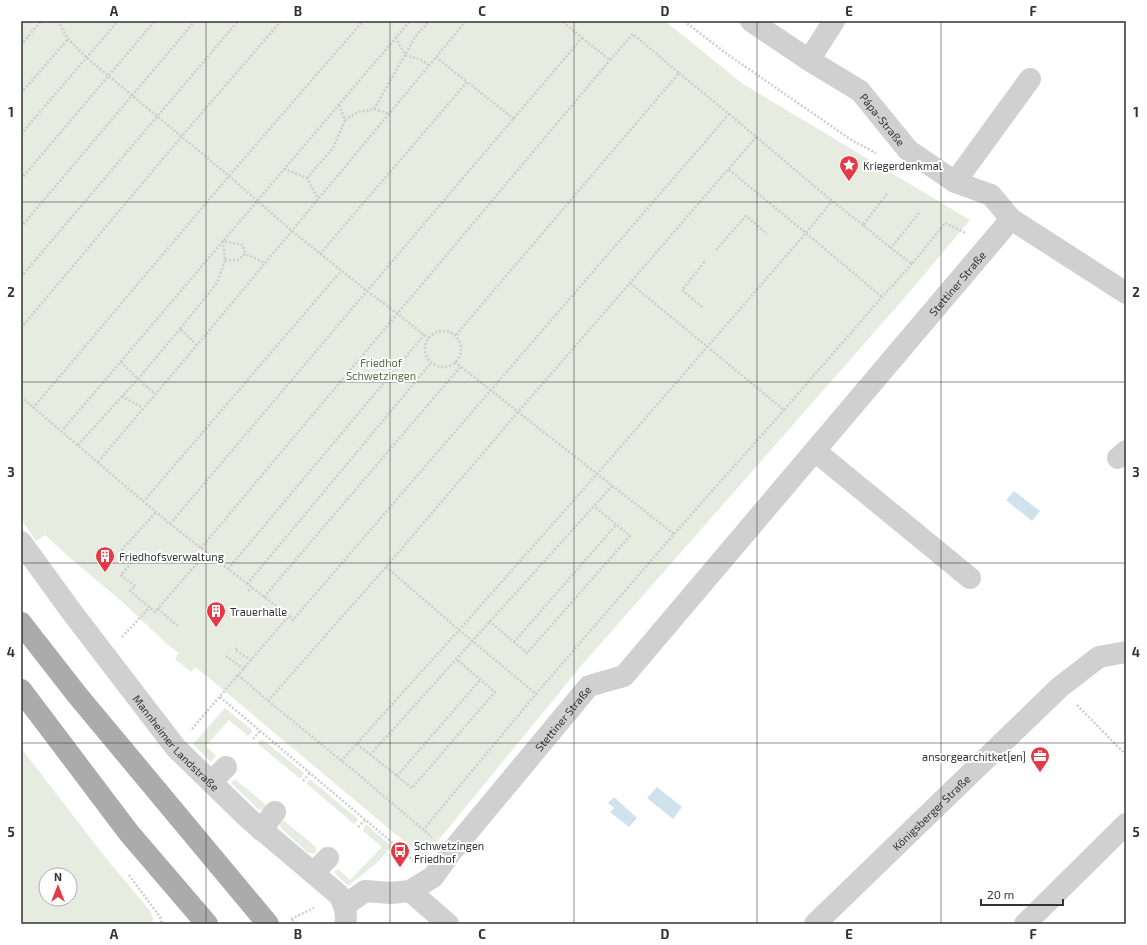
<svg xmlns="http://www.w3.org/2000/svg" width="1147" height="945" viewBox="0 0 1147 945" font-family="'Exo 2',sans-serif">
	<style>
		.green { fill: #e6ecdf; fill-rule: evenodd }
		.water { fill: #cfe2ee }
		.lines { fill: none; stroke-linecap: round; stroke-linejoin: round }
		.path { stroke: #cdcdcd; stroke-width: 2.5; stroke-dasharray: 2 2; stroke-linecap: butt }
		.minor { stroke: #d0d0d0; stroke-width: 22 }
		.major { stroke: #ababab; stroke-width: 22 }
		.grid { fill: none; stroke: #333; stroke-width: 1; stroke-opacity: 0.55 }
		.labels { text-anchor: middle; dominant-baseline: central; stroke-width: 4; stroke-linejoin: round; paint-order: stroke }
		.street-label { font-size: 11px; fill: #333; stroke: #fff }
		.poi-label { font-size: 11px; fill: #333; stroke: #fff; text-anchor: start }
		.park-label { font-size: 11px; fill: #56703f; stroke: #fff }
		.neatline { fill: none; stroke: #333; stroke-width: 1.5 }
		.grid-label { font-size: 13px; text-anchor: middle; font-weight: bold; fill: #333 }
	</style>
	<rect width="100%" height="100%" fill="#fff"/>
	<!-- green -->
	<path class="green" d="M 21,21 L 665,21 L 743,84 L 970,220 L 907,295 L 581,666 L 424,858 L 209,678 L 195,667 L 191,672 L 175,659 L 179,653 L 166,643 L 119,599 L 70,558 L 45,535 L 36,541 L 21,519 Z
		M 225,708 L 252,730 L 252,732 L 248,736 L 229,720 L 206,746 L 216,756 L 211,762 L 193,744 Z
		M 262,739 L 304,773 L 301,778 L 299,778 L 258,744 L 258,742 Z
		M 21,748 L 105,857 L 151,912 L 154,924 L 21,924 ZM 46,875 L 70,875 L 70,899 L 46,899 Z
		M 235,779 L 265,804 L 266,808 L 264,810 L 258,809 L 231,783 Z
		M 309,780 L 311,780 L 358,819 L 358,820 L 354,824 L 307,784 Z
		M 283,820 L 316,847 L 316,852 L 314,854 L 307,852 L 281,828 L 280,823 Z
		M 365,825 L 367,825 L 391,846 L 379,861 L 348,886 L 334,872 L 338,869 L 350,880 L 382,847 L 363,831 Z"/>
	<!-- water -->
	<path class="water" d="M 1014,491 L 1040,511 L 1032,521 L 1006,500 Z
		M 657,787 L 682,807 L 673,819 L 647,798 Z
		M 614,797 L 637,818 L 629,827 L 610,812 L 614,808 L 608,803 Z"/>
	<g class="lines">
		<!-- path -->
		<path class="path" d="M 58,21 L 68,39 L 87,58 L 229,176 L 292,231 L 367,291 L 398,314 L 428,338
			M 684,21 L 727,54 L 853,141 L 876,153
			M 582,38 L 610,60 L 633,34 L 679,73
			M 21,45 L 41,21
			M 436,57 L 467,82
			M 429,65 L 419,59 L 405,55 L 415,37 L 429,21
			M 21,93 L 68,39
			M 339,105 L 345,120 L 358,112 L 374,109 L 405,55 L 396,38
			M 374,109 L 389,114
			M 729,114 L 832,201 L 863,225
			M 21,134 L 118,21
			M 284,169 L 307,178 L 318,199
			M 729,170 L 806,233 L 882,297
			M 307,178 L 333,148 L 345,120
			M 21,179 L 155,21
			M 887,194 L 863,225 L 891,248
			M 919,213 L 891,248 L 912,264 L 945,223 L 966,233
			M 21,227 L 195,21
			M 716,250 L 746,216 L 767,234
			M 320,254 L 467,82 L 514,119
			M 225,260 L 238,260 L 245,254 L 259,260 L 265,263
			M 21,277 L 238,21
			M 630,283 L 784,410 L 882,297 L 912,264
			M 702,307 L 682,290 L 706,260
			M 21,328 L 182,136 L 281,21
			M425 349a18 18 0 1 1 36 0a18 18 0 1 1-36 0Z
			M 197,345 L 180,329 L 217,283 L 225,260 L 223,241 L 243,245 L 245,254
			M 121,362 L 138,379 L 180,329
			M 455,362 L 518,412 L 674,534
			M 122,396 L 143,408
			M 21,397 L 170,524 L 289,616 L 238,675 L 268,701 L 352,769 L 432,837
			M 33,408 L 229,176 L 363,21
			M 61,432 L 410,21
			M 78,445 L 138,379 L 155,394
			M 98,462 L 197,345 L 466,21
			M 143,502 L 341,271
			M 170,524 L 367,291 L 582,38 L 562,21
			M 201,548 L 610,60
			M 122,549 L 134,560 L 121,575 L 135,586 L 130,591 L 155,612 L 207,552
			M 119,553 L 156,512
			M 386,567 L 459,630 L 597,474 L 806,233 L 832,201
			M 228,569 L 424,335
			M 247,584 L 431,363
			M 248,591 L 252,588
			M 264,597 L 461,366
			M 158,609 L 179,627
			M 289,616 L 293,620 L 491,390 L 729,114 L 679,73 L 455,336
			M 489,621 L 527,653 L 630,536 L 594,506
			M 122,637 L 150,607
			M 514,642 L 616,525
			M 237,648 L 235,650 L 251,660
			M 226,656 L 244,669
			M 220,697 L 414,861
			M 268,701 L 386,567 L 518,412 L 630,283 L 756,137
			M 1077,705 L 1126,755
			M 192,729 L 238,675
			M 253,739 L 260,731
			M 357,744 L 412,788 L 495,692 L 456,659
			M 370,755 L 612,486
			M 341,761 L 459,630 L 536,694 L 674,534 L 784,410
			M 397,776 L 480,680
			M 303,781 L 310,773
			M 358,827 L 365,820
			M 423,830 L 536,694
			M 129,875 L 160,917 L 162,924
			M 291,919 L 314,908
			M 292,920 L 299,924"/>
		<!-- minor -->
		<g class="minor">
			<path id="s1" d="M 751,21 L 809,60 L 860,91 L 908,150 L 955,182 L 991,195 L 1011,219"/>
			<path d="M 809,60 L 834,21"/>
			<path d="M 955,182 L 1030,79"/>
			<path d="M 815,451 L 970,578"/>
			<path d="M 1118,458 L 1126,451"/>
			<path id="s2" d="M 21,542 L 71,611 L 176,748 L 248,818 L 339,895 C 344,904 348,914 345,924"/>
			<path d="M 211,782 L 226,767"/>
			<path d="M 261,830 L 275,812"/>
			<path d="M 313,873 L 328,858"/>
			<path d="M 410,891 L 448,924"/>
			<path id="s3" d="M 344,906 L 365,891 L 391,893 L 410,891 L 433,877 L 451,852 L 589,686 L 624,676 L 1011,219 L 1126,293"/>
			<path id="s4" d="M 815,924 L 1060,687 L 1099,657 L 1126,652"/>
			<path d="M 1025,924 L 1126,824"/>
		</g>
		<!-- major -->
		<path class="major" d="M 21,623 L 78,696 L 268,924
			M 21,690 L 129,833 L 207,924"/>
	</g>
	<!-- grid -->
	<path class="grid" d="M 206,21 L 206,924M 390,21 L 390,924M 574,21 L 574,924M 757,21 L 757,924M 941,21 L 941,924M 21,202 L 1126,202M 21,382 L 1126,382M 21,563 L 1126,563M 21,743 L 1126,743"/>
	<!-- icons -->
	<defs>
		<symbol id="sight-pin" viewBox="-11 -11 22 30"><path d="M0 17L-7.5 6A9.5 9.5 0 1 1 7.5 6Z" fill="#e63946" stroke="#fff"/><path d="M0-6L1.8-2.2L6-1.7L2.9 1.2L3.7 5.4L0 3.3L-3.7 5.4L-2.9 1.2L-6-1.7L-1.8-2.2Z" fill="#fff"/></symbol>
		<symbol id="building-pin" viewBox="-11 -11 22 30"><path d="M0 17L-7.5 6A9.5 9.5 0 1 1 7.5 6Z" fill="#e63946" stroke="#fff"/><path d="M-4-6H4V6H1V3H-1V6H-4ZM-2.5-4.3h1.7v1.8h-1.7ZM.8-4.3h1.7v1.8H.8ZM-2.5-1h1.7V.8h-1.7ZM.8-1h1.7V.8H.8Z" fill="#fff"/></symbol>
		<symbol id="office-pin" viewBox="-11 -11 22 30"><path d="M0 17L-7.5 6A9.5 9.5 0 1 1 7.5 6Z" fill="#e63946" stroke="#fff"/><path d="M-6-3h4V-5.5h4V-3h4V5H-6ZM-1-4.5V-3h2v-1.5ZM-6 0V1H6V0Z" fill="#fff"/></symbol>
		<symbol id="bus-pin" viewBox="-11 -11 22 30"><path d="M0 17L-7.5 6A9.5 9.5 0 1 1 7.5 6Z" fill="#e63946" stroke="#fff"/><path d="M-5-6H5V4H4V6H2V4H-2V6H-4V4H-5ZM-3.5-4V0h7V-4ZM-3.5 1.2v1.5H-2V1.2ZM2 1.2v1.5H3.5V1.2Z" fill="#fff"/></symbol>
	</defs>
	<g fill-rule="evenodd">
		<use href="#sight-pin" x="838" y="154" width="22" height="30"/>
		<use href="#building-pin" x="94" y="545" width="22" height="30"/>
		<use href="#building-pin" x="205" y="600" width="22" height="30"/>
		<use href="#office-pin" x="1029" y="745" width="22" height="30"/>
		<use href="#bus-pin" x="389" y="840" width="22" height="30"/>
	</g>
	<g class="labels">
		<!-- street labels -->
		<g class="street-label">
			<text stroke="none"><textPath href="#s1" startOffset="166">Pápa-Straße</textPath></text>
			<text stroke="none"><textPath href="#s3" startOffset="896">Stettiner Straße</textPath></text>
			<text stroke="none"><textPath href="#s3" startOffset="303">Stettiner Straße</textPath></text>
			<text stroke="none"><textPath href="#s2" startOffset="254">Mannheimer Landstraße</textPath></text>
			<text stroke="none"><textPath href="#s4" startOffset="161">Königsberger Straße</textPath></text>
		</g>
		<!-- poi labels -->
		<g class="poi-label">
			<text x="863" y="165">Kriegerdenkmal</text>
			<text x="119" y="556">Friedhofsverwaltung</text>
			<text x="230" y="611">Trauerhalle</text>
			<text x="1026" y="756" text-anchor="end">ansorgearchitket[en]</text>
			<text x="414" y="845">Schwetzingen<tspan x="414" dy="13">Friedhof</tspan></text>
		</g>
		<!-- park labels -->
		<g class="park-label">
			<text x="381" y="362">Friedhof<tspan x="381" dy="13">Schwetzingen</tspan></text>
		</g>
	</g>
	<!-- border -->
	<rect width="1147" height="945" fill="none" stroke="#ffffff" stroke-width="44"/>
	<!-- north arrow -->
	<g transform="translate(58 887)"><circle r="19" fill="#ffffff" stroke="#adadad"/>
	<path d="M0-3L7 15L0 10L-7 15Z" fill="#e63946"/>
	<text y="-6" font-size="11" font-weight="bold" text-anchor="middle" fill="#333333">N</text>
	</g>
	<!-- scale -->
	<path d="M981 899v6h82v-6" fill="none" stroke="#333333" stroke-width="2"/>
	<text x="987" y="899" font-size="12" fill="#333333" stroke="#ffffff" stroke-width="3" paint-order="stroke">20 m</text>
	<rect x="22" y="22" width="1103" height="901" class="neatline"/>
	<g class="grid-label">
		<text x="114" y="16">A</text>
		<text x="298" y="16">B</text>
		<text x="482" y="16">C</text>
		<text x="665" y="16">D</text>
		<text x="849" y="16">E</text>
		<text x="1033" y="16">F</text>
		<text x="11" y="117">1</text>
		<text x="1136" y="117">1</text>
		<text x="11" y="297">2</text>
		<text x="1136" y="297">2</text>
		<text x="11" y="477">3</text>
		<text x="1136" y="477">3</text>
		<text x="11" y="657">4</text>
		<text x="1136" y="657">4</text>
		<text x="11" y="837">5</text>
		<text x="1136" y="837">5</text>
		<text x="114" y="939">A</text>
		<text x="298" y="939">B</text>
		<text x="482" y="939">C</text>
		<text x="665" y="939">D</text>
		<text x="849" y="939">E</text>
		<text x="1033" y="939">F</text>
	</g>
</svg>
